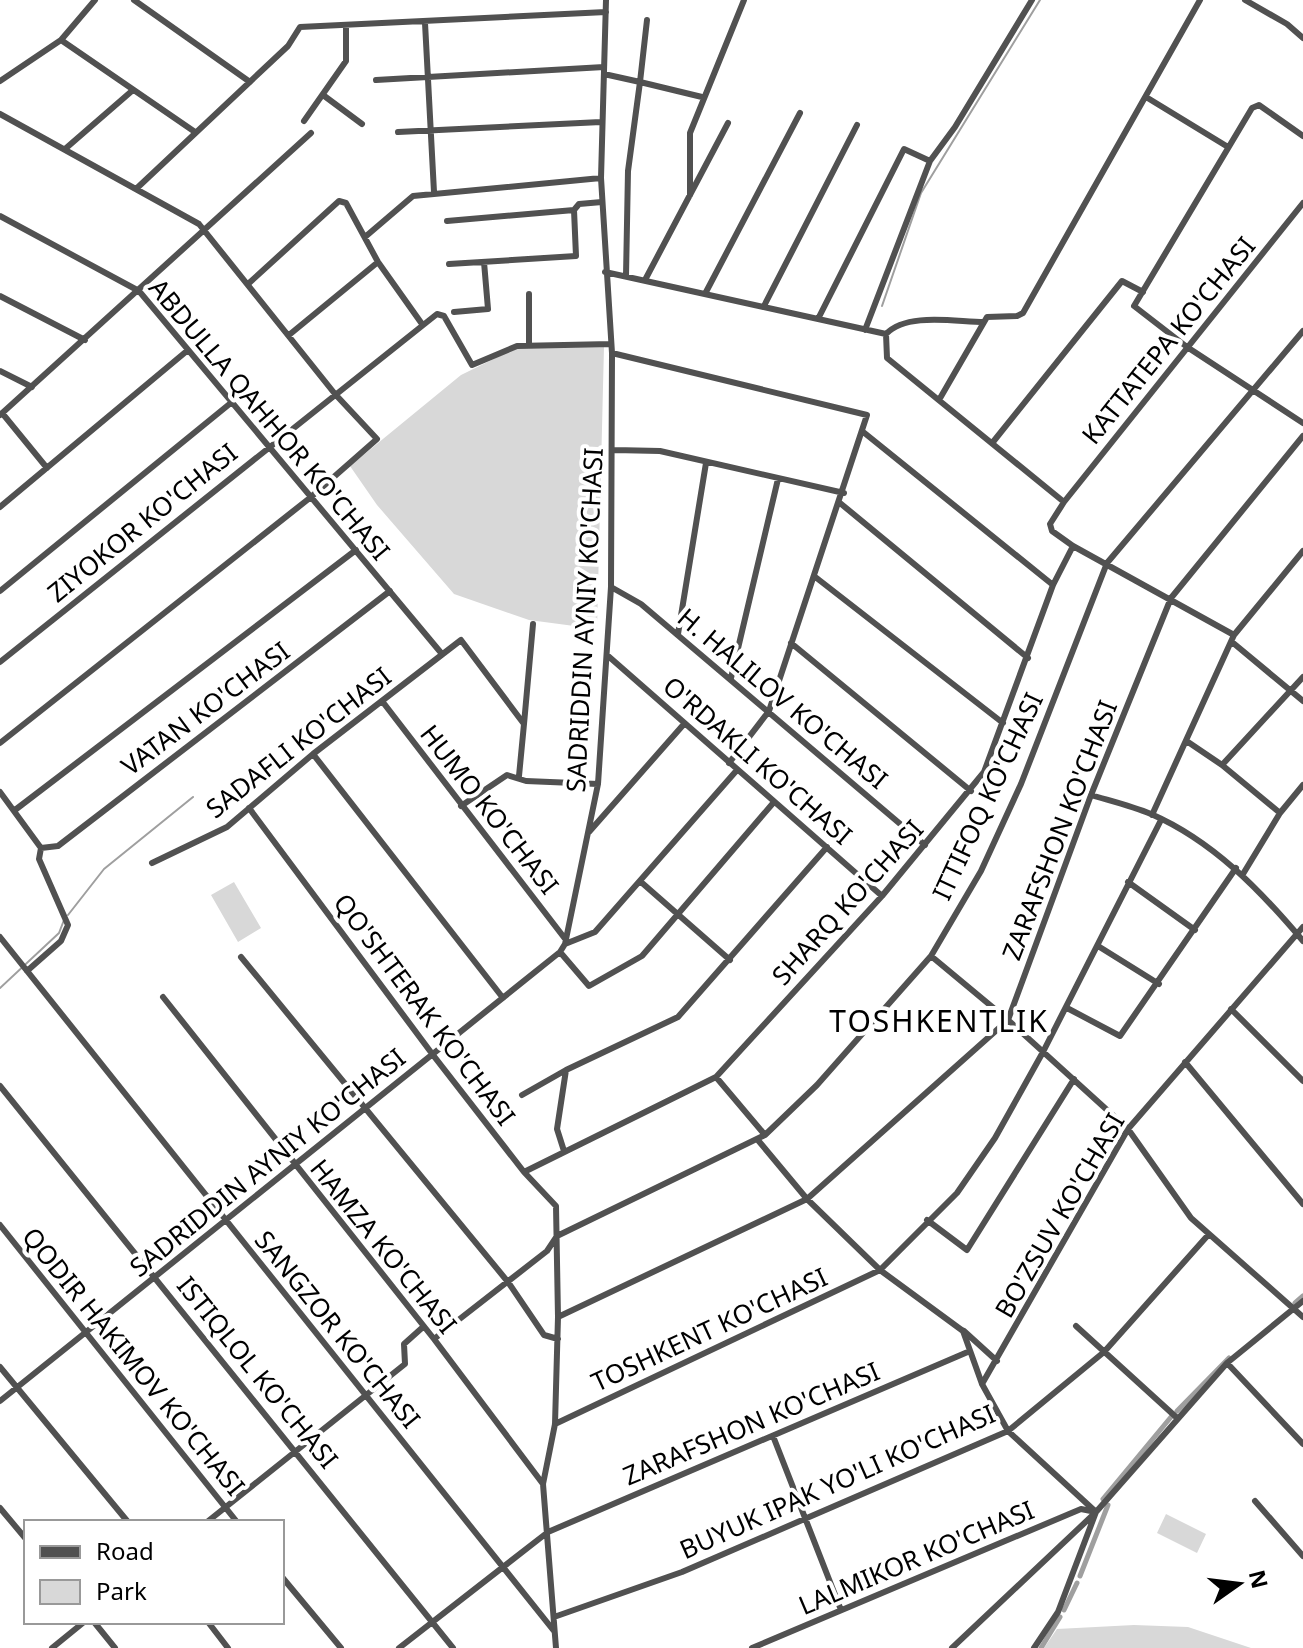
<svg xmlns="http://www.w3.org/2000/svg" width="1303" height="1648" viewBox="0 0 1303 1648" font-family="'Noto Sans',sans-serif">
	<style>
		.green { fill: #d8d8d8 }
		.lines { fill: none; stroke-linecap: round; stroke-linejoin: round }
		.stream { stroke: #9f9f9f; stroke-width: 2 }
		.canal { stroke: #9f9f9f; stroke-width: 5 }
		.minor { stroke: #515151; stroke-width: 6 }
		.labels { text-anchor: middle; dominant-baseline: central; stroke-width: 8; stroke-linejoin: round; paint-order: stroke }
		.street-label { font-size: 26px; fill: #000; stroke: #fff }
		.quarter-label { font-size: 30px; letter-spacing: 2px; fill: #000; stroke: #fff }
	</style>
	<rect width="100%" height="100%" fill="#fff"/>
	<!-- green -->
	<path class="green" d="M 518,347 L 604,347 L 597,629 L 529,620 L 454,594 L 377,505 L 350,466 L 461,375 Z
		M 234,882 L 261,928 L 238,942 L 211,895 Z
		M 1166,1514 L 1206,1534 L 1197,1553 L 1157,1533 Z
		M 1134,1625 L 1188,1627 L 1251,1648 L 1044,1648 L 1057,1629 Z"/>
	<g class="lines">
		<!-- stream -->
		<path class="stream" d="M 882,306 L 921,193 L 1040,0
			M 68,915 L 104,869 L 193,797
			M 0,988 L 59,933 L 64,920"/>
		<!-- canal -->
		<path class="canal" d="M 1295,1303 L 1303,1296
			M 1177,1411 L 1229,1358
			M 1103,1499 L 1171,1417
			M 1080,1576 L 1108,1505
			M 1064,1610 L 1077,1583
			M 1041,1648 L 1060,1617"/>
		<!-- minor -->
		<path class="minor" d="M 134,0 L 250,82
			M 1245,0 L 1287,24 L 1303,38
			M 425,23 L 434,192
			M 61,40 L 195,132
			M 604,74 L 640,82 L 647,20
			M 376,80 L 604,67
			M 0,81 L 61,40 L 95,0
			M 323,95 L 362,124
			M 1146,97 L 1228,147
			M 0,114 L 199,224 L 335,394 L 377,439 L 311,497 L 0,743
			M 304,121 L 346,61 L 346,26
			M 398,132 L 601,122
			M 1303,136 L 1259,105 L 1252,108 L 1134,306 L 1187,347 L 1303,423
			M 65,149 L 133,90
			M 930,161 L 955,127 L 1032,0
			M 136,189 L 288,46 L 300,27 L 606,12
			M 690,195 L 690,133 L 744,0
			M 0,216 L 139,291 L 442,654
			M 447,221 L 574,210
			M 365,237 L 413,196 L 601,178
			M 449,264 L 576,256 L 574,210 L 579,204 L 602,202
			M 605,272 L 886,334 L 887,358 L 1064,502 L 1050,524 L 1052,531 L 1073,546 L 1234,635
			M 626,276 L 628,171 L 640,82 L 702,97
			M 645,280 L 728,123
			M 248,284 L 339,201 L 346,203 L 378,262 L 422,324
			M 706,292 L 800,113
			M 529,294 L 529,345
			M 0,296 L 85,340
			M 764,306 L 857,125
			M 454,312 L 488,309 L 484,262
			M 818,319 L 904,149 L 930,161 L 865,330
			M 886,334 C 907,312 956,322 984,322
			M 289,335 L 378,262
			M 612,353 L 867,415 L 769,711 L 729,763
			M 0,371 L 32,387
			M 939,400 L 987,317 L 1017,316 L 1023,313 L 1200,0
			M 2,413 L 47,468
			M 0,415 L 311,133
			M 862,431 L 1053,585
			M 993,442 L 1122,281 L 1143,292
			M 614,450 L 660,451 L 844,493
			M 1064,502 L 1303,203
			M 840,503 L 1028,658
			M 0,507 L 188,350
			M 814,576 L 1003,723
			M 611,587 L 641,604 L 925,845
			M 0,591 L 232,402
			M 678,634 L 706,463
			M 1232,642 L 1303,701
			M 791,643 L 971,791
			M 607,655 L 882,896
			M 0,662 L 437,314 L 444,316 L 472,365 L 517,346 L 611,344
			M 731,678 L 778,479
			M 382,701 L 566,940
			M 524,724 L 533,624
			M 1188,742 L 1222,765 L 1280,813 L 1303,785
			M 313,754 L 503,998
			M 1222,765 L 1303,677
			M 0,792 L 41,848 L 39,859 L 68,925 L 61,941 L 27,971
			M 1091,795 C 1111,801 1132,806 1151,814 C 1213,841 1260,890 1303,941
			M 461,806 L 507,775 L 526,781 L 598,784
			M 249,808 L 433,1055 L 524,1172 L 556,1206 L 558,1317
			M 15,810 L 356,550
			M 1152,815 L 1234,635 L 1303,551
			M 589,832 L 684,724
			M 41,848 L 58,846 L 390,591
			M 152,863 L 227,827 L 313,754 L 461,640 L 524,724 L 519,776
			M 1243,874 L 1280,813
			M 641,882 L 730,960
			M 1128,882 L 1195,930
			M 0,937 L 554,1631
			M 565,944 L 595,932 L 737,770
			M 1098,946 L 1159,984
			M 560,952 L 589,986 L 642,956 L 774,802
			M 931,956 L 1008,1020 L 1128,1129 L 1191,1218 L 1303,1317
			M 241,957 L 508,1282 L 544,1335 L 558,1339
			M 163,997 L 434,1339 L 543,1484
			M 1067,1008 L 1120,1036 L 1236,868
			M 1231,1009 L 1303,1081
			M 1185,1062 L 1303,1204
			M 716,1077 L 765,1135
			M 0,1086 L 453,1648
			M 522,1095 L 566,1070
			M 757,1139 L 807,1199 L 880,1270 L 963,1331 L 982,1384 L 1008,1431 L 1096,1512
			M 564,1151 L 557,1129 L 566,1070 L 678,1017 L 827,847
			M 524,1172 L 716,1077 L 882,896 L 984,772 L 1053,585 L 1073,546
			M 927,1220 L 967,1250 L 1074,1079
			M 0,1225 L 237,1522
			M 1076,1326 L 1176,1417
			M 964,1331 L 997,1361
			M 434,1339 L 547,1251 L 557,1236 L 765,1135 L 817,1085 L 931,956 L 981,871 L 1021,784 L 1107,563 L 1303,331
			M 1227,1363 L 1303,1444
			M 0,1367 L 128,1522
			M 982,1384 L 1128,1129 L 1303,927
			M 0,1401 L 560,952 L 565,944 L 598,784 L 611,587 L 612,353 L 601,178 L 606,0
			M 555,1424 L 880,1270 L 957,1193 L 995,1138 L 1043,1052 L 1161,820
			M 773,1436 L 841,1610
			M 1255,1501 L 1303,1556
			M 0,1508 L 26,1539
			M 207,1522 L 405,1364 L 404,1344 L 423,1327
			M 282,1577 L 341,1648
			M 554,1617 L 682,1572 L 1008,1431 L 1104,1352 L 1209,1234
			M 94,1622 L 115,1648
			M 208,1622 L 228,1648
			M 52,1648 L 84,1622
			M 399,1648 L 548,1532 L 970,1351
			M 556,1648 L 543,1484 L 555,1424 L 558,1317 L 807,1199 L 1008,1020 L 1091,795 L 1171,598 L 1303,436
			M 752,1648 L 1081,1509 L 1096,1512
			M 952,1648 L 1094,1514
			M 1034,1648 L 1058,1612 L 1096,1512 L 1227,1363 L 1303,1301"/>
	</g>
	<g class="labels">
		<!-- street labels -->
		<g class="street-label">
			<text transform="translate(1168 340) rotate(-51)">KATTATEPA KO'CHASI</text>
			<text transform="translate(270 419) rotate(50)">ABDULLA QAHHOR KO'CHASI</text>
			<text transform="translate(142 522) rotate(-39)">ZIYOKOR KO'CHASI</text>
			<text transform="translate(584 620) rotate(-87)">SADRIDDIN AYNIY KO'CHASI</text>
			<text transform="translate(783 698) rotate(40)">H. HALILOV KO'CHASI</text>
			<text transform="translate(205 708) rotate(-37)">VATAN KO'CHASI</text>
			<text transform="translate(298 742) rotate(-38)">SADAFLI KO'CHASI</text>
			<text transform="translate(758 760) rotate(41)">O'RDAKLI KO'CHASI</text>
			<text transform="translate(987 796) rotate(-65)">ITTIFOQ KO'CHASI</text>
			<text transform="translate(490 809) rotate(52)">HUMO KO'CHASI</text>
			<text transform="translate(1059 830) rotate(-69)">ZARAFSHON KO'CHASI</text>
			<text transform="translate(847 902) rotate(-48)">SHARQ KO'CHASI</text>
			<text transform="translate(425 1009) rotate(53)">QO'SHTERAK KO'CHASI</text>
			<text transform="translate(267 1162) rotate(-39)">SADRIDDIN AYNIY KO'CHASI</text>
			<text transform="translate(1059 1215) rotate(-60)">BO'ZSUV KO'CHASI</text>
			<text transform="translate(384 1246) rotate(51)">HAMZA KO'CHASI</text>
			<text transform="translate(338 1329) rotate(51)">SANGZOR KO'CHASI</text>
			<text transform="translate(709 1329) rotate(-25)">TOSHKENT KO'CHASI</text>
			<text transform="translate(134 1361) rotate(51)">QODIR HAKIMOV KO'CHASI</text>
			<text transform="translate(258 1372) rotate(51)">ISTIQLOL KO'CHASI</text>
			<text transform="translate(751 1423) rotate(-23)">ZARAFSHON KO'CHASI</text>
			<text transform="translate(837 1481) rotate(-24)">BUYUK IPAK YO'LI KO'CHASI</text>
			<text transform="translate(916 1557) rotate(-23)">LALMIKOR KO'CHASI</text>
		</g>
		<!-- quarter labels -->
		<g class="quarter-label">
			<text x="939" y="1020">TOSHKENTLIK</text>
		</g>
	</g>
	<!-- legend -->
	<rect x="24" y="1520" width="260" height="104" fill="#ffffff" stroke="#999999" stroke-width="2"/>
	<rect x="40" y="1546" width="40" height="12" fill="#515151" stroke="#999999" stroke-width="2"/>
	<text x="96" y="1560" font-size="24" fill="#000000">Road</text>
	<rect x="40" y="1580" width="40" height="24" fill="#d8d8d8" stroke="#999999" stroke-width="2"/>
	<text x="96" y="1600" font-size="24" fill="#000000">Park</text>
	<!-- north arrow -->
	<g transform="translate(1239 1584) rotate(76)" stroke="#ffffff" stroke-width="6" paint-order="stroke">
	<path d="M0-6L14 30L0 20L-14 30Z" fill="#000000"/>
	<text y="-12" font-size="22" font-weight="bold" text-anchor="middle" fill="#000000">N</text>
	</g>
</svg>
